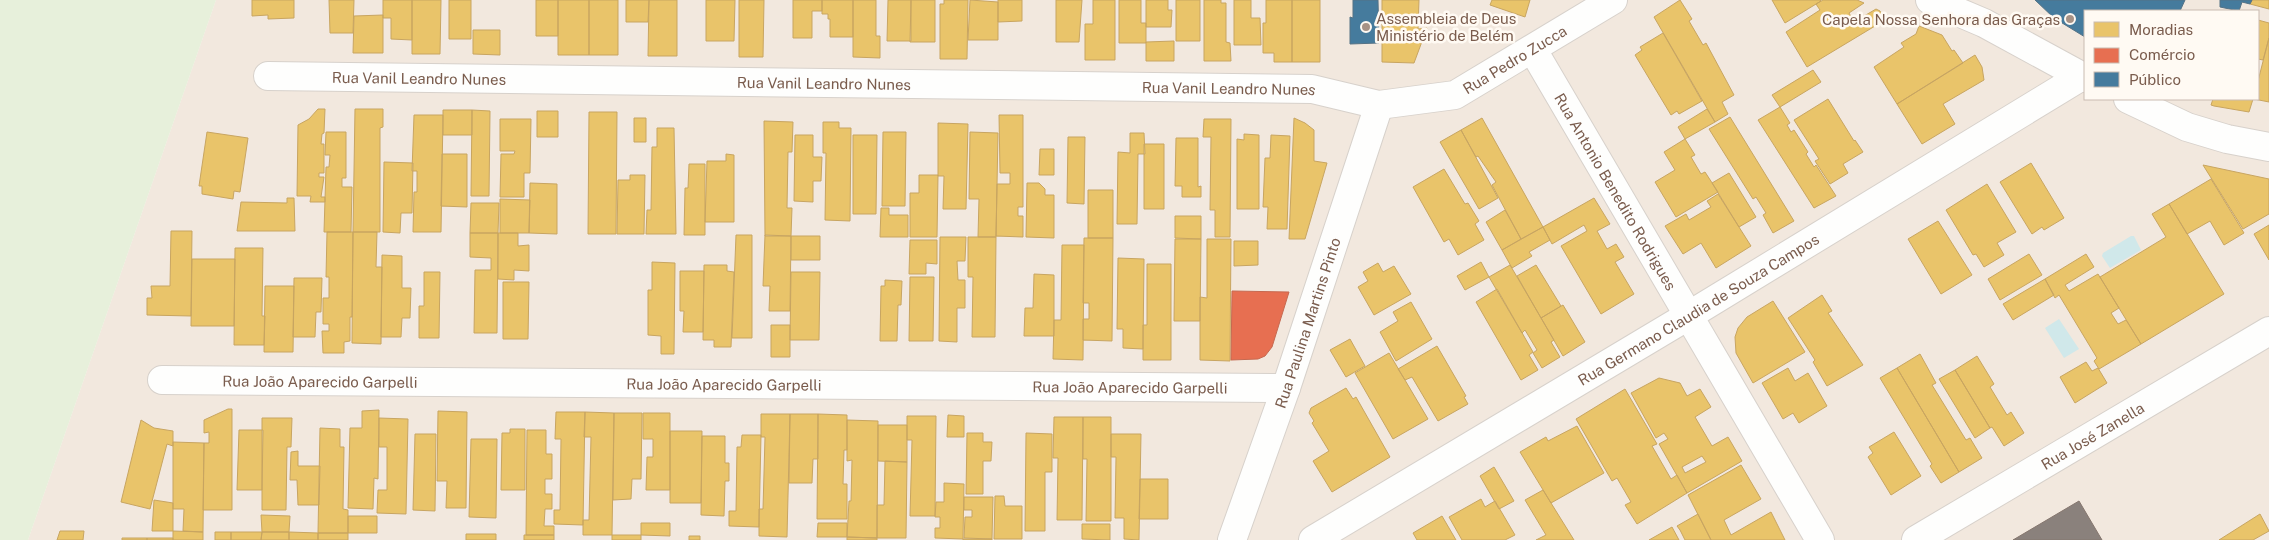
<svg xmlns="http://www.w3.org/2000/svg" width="2269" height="540" viewBox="0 0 2269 540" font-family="'Public Sans',sans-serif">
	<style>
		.residential { fill: #f2e8de; fill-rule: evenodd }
		.green { fill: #e7f0db }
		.water { fill: #d0e8ea }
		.homes { fill: #e9c46a; stroke: #c8a561; fill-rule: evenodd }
		.shops { fill: #e76f51; stroke: #c66950 }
		.public { fill: #457b9d; stroke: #557285 }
		.industry { fill: #8a817c; stroke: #85766e }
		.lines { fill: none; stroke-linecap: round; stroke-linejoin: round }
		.street-casing { stroke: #d7d1cb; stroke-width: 30 }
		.street { stroke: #fefefd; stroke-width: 28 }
		.poi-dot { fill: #a69286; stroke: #fffaf3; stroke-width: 2 }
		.labels { text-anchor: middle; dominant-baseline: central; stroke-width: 5; stroke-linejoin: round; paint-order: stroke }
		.poi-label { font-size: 15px; fill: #7a5c4d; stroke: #fffaf3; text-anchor: start }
		.street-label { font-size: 15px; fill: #7a5c4d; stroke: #fffaf3 }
	</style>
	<rect width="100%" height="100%" fill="#f9f5f0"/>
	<!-- residential -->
	<path class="residential" d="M 216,0 L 2269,0 L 2269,540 L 28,540 ZM 2085,11 L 2258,11 L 2258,99 L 2085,99 Z"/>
	<!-- green -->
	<path class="green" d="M 0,0 L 216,0 L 28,540 L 0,540 Z"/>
	<!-- water -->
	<path class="water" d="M 2131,236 L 2134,236 L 2141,250 L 2110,268 L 2102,256 L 2103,253 Z
		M 2059,319 L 2079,349 L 2064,358 L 2045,328 Z"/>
	<!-- homes -->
	<path class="homes" d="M 252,0 L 294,0 L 294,18 L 268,19 L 268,15 L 252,16 Z
		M 329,0 L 354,0 L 353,33 L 330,33 Z
		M 383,0 L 412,0 L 412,40 L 391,39 L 391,18 L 383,18 Z
		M 412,0 L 441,0 L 440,54 L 412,54 Z
		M 449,0 L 471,0 L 471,39 L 449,39 Z
		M 536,0 L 558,0 L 558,36 L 536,36 Z
		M 558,0 L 589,0 L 589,55 L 558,55 Z
		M 589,0 L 618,0 L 618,55 L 589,55 Z
		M 626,0 L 649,0 L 648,22 L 626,22 Z
		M 649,0 L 677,0 L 677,56 L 648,56 Z
		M 706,0 L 735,0 L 734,41 L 706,41 Z
		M 739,0 L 764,0 L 763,57 L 739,57 Z
		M 793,0 L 822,0 L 822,11 L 812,11 L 812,38 L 793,38 Z
		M 822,0 L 853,0 L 853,37 L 830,37 L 830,19 L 828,19 L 828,14 L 822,14 Z
		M 853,0 L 876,0 L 876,36 L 880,36 L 880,58 L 853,57 Z
		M 888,0 L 911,0 L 911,41 L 887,41 Z
		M 911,0 L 935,0 L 935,42 L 910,42 Z
		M 944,0 L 968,0 L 967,59 L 940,59 L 940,4 L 944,4 Z
		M 970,0 L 998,2 L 998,40 L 968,40 Z
		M 998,0 L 1022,0 L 1022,21 L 998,22 Z
		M 1056,0 L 1082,0 L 1079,42 L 1056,42 Z
		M 1093,0 L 1115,0 L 1115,60 L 1085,60 L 1085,24 L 1093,24 Z
		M 1119,0 L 1141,0 L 1141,23 L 1146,23 L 1146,43 L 1119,43 Z
		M 1146,0 L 1168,0 L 1168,10 L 1172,10 L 1171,27 L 1146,27 Z
		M 1176,0 L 1200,0 L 1200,41 L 1176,41 Z
		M 1204,0 L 1221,0 L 1221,3 L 1226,3 L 1226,42 L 1230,43 L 1231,61 L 1204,61 Z
		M 1234,0 L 1251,0 L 1251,18 L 1260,18 L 1261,45 L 1234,45 Z
		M 1266,0 L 1292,0 L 1292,62 L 1274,62 L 1274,53 L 1263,53 L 1263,23 L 1266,23 Z
		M 1292,0 L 1320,0 L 1320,62 L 1292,62 Z
		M 1382,0 L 1419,0 L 1418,29 L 1427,28 L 1414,63 L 1382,62 Z
		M 1492,0 L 1530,0 L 1525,17 L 1490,5 Z
		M 1680,0 L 1692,19 L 1689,21 L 1703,45 L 1706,43 L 1734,95 L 1722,102 L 1728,114 L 1715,122 L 1654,17 Z
		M 1772,0 L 1820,0 L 1821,1 L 1785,23 Z
		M 1823,0 L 1857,0 L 1864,3 L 1849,13 L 1854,22 L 1876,9 L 1880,11 L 1885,20 L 1807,67 L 1786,32 L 1820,10 L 1816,4 Z
		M 2252,0 L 2269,0 L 2269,9 L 2250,4 Z
		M 383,15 L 383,53 L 353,53 L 354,16 Z
		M 2258,20 L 2269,23 L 2269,38 L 2263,60 L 2258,59 Z
		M 1919,26 L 1942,35 L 1952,51 L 1954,50 L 1963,63 L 1897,104 L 1874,67 L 1904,47 L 1901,43 L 1916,34 Z
		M 473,30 L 500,30 L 500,55 L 473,54 Z
		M 1663,33 L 1702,101 L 1679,114 L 1677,111 L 1671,115 L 1635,55 L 1642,50 L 1640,47 Z
		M 2269,38 L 2269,102 L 2254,99 L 2258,99 L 2258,81 Z
		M 1174,41 L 1174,61 L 1146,61 L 1146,42 Z
		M 1975,55 L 1982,67 L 1984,80 L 1943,104 L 1955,124 L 1922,144 L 1897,104 Z
		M 1813,70 L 1821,82 L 1780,107 L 1772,95 Z
		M 1828,99 L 1854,141 L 1855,140 L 1863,152 L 1843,164 L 1848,173 L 1830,184 L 1815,161 L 1819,159 L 1794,120 Z
		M 2213,99 L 2253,99 L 2249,112 L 2214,106 L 2211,105 Z
		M 1780,107 L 1790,123 L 1787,125 L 1791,132 L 1794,130 L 1808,152 L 1806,154 L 1814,167 L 1816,165 L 1836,196 L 1814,208 L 1758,120 Z
		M 318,109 L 325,109 L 324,133 L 322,134 L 321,144 L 324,144 L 324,173 L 319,173 L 319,177 L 324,177 L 321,197 L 325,197 L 325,202 L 310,202 L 311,196 L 297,196 L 298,125 L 309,119 Z
		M 355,109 L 383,109 L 383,127 L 380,128 L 380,232 L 353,232 Z
		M 1707,109 L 1715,122 L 1685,139 L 1678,127 Z
		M 443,110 L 472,110 L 472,135 L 443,135 Z
		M 472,110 L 490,111 L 489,196 L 471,196 Z
		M 537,111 L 558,111 L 558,137 L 537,137 Z
		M 589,112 L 617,112 L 616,234 L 588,234 Z
		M 414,115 L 443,115 L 441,232 L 413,232 L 414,192 L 417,192 L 417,171 L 412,171 Z
		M 999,115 L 1023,115 L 1023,207 L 1018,207 L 1018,216 L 1023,216 L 1023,237 L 996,236 L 997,184 L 1010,184 L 1010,173 L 1000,173 Z
		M 1730,117 L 1794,221 L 1773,233 L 1763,215 L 1766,213 L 1756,197 L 1753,199 L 1709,129 Z
		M 634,118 L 646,118 L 646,142 L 634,142 Z
		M 1294,118 L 1305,123 L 1314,130 L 1314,161 L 1327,163 L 1305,239 L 1289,239 Z
		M 1482,118 L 1543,227 L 1521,239 L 1492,185 L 1496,182 L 1478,156 L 1476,157 L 1461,130 Z
		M 500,119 L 531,119 L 530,173 L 524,173 L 524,197 L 500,197 L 501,154 L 514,154 L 515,151 L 500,151 Z
		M 1204,119 L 1231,119 L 1230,237 L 1215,237 L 1215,210 L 1210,210 L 1211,137 L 1203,137 Z
		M 764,121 L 793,122 L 792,152 L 788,152 L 787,208 L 792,208 L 791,236 L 765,236 Z
		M 823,122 L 839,122 L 839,128 L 851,128 L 850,221 L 825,220 L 826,153 L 823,153 Z
		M 938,123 L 968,124 L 966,209 L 943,209 L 944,176 L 938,176 Z
		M 657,128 L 674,128 L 676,234 L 646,234 L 647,210 L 651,210 L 652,147 L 657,147 Z
		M 1461,130 L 1498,198 L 1479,209 L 1440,142 Z
		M 207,132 L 248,138 L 240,192 L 234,191 L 233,199 L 202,194 L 202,186 L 199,186 Z
		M 326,132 L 346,132 L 346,178 L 342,178 L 342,187 L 352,187 L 351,232 L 324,232 L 326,167 L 329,167 L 330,155 L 325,155 Z
		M 883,132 L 906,132 L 905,206 L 882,206 Z
		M 970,132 L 998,133 L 996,237 L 978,237 L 979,199 L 969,199 Z
		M 1130,133 L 1144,133 L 1145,154 L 1138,154 L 1137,224 L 1117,224 L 1118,152 L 1130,153 Z
		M 1244,134 L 1259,135 L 1259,209 L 1237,209 L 1237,139 L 1244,140 Z
		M 795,135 L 813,135 L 813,157 L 822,157 L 821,181 L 813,181 L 813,202 L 794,201 Z
		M 853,135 L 877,135 L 876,214 L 853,214 Z
		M 1271,135 L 1290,136 L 1287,229 L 1267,229 L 1268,207 L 1263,207 L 1265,158 L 1270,158 Z
		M 1068,137 L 1085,137 L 1084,204 L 1067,203 Z
		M 1176,138 L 1198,138 L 1198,187 L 1201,186 L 1201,197 L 1182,197 L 1182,186 L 1175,186 Z
		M 1685,139 L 1695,155 L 1691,157 L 1701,174 L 1705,172 L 1718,192 L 1676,217 L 1655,182 L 1675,170 L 1664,152 Z
		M 1144,144 L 1164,144 L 1164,209 L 1144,209 Z
		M 1040,149 L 1054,149 L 1054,175 L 1039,175 Z
		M 442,154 L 467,154 L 467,207 L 441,206 Z
		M 726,154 L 734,155 L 734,222 L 705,222 L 707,161 L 726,161 Z
		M 384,162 L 413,163 L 412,213 L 401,213 L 400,233 L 383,232 Z
		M 2031,163 L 2064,218 L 2044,230 L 2042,227 L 2032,234 L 2000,182 Z
		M 689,164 L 705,164 L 705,235 L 684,235 L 685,188 L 688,188 Z
		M 2203,165 L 2269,179 L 2269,214 L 2243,229 Z
		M 1444,169 L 1465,204 L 1468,203 L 1479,221 L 1475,224 L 1484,240 L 1458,255 L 1449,239 L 1444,242 L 1413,187 Z
		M 1729,173 L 1756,217 L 1739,227 L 1712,183 Z
		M 630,175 L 645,175 L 644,234 L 617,234 L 618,180 L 630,180 Z
		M 919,175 L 938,175 L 937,237 L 910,237 L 910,193 L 919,193 Z
		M 2211,179 L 2244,233 L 2224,245 L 2210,221 L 2187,234 L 2169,204 Z
		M 530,183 L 557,184 L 557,234 L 529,233 Z
		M 1027,183 L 1039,183 L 1045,189 L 1045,195 L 1054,195 L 1054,238 L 1026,237 Z
		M 1987,184 L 2016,232 L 1997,243 L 2004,255 L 1984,267 L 1976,254 L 1973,255 L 1946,210 Z
		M 1088,190 L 1113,190 L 1113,238 L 1088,238 Z
		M 1718,194 L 1751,246 L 1716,268 L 1701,243 L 1683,254 L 1665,226 L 1686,214 L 1689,220 L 1711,207 L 1707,201 Z
		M 287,198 L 294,198 L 295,231 L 237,231 L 241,202 L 287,203 Z
		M 1594,198 L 1610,224 L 1597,231 L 1607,249 L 1616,244 L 1624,257 L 1615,262 L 1634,294 L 1601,314 L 1561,246 L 1587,231 L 1584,225 L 1552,244 L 1543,227 Z
		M 500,199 L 530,200 L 529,233 L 500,233 Z
		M 471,203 L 499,203 L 498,233 L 470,233 Z
		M 2169,204 L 2224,294 L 2141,344 L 2100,277 L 2166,237 L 2152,214 Z
		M 881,208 L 889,208 L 889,215 L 908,215 L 908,237 L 880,237 Z
		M 1505,210 L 1521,239 L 1502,250 L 1486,222 Z
		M 1175,216 L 1201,216 L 1201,239 L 1175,238 Z
		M 1938,221 L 1972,275 L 1941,294 L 1908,239 Z
		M 2269,225 L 2269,260 L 2254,234 Z
		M 1543,227 L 1550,240 L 1529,252 L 1532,256 L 1512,268 L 1502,250 Z
		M 171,231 L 192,231 L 191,316 L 147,315 L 147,298 L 152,298 L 151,286 L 170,286 Z
		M 327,232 L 353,232 L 352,317 L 350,317 L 350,341 L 344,342 L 344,353 L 323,353 L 322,331 L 329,331 L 329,324 L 323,324 L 323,298 L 329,298 L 329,277 L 326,277 Z
		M 353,232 L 377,232 L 376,267 L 382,267 L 381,344 L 352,343 Z
		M 470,233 L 498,233 L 497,333 L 474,333 L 475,270 L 491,270 L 491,258 L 470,257 Z
		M 498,233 L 518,233 L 518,246 L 529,245 L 529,271 L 514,270 L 514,280 L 498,279 Z
		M 736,235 L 752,235 L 752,338 L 732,338 Z
		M 765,235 L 791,236 L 790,311 L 769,311 L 770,286 L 763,286 Z
		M 791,236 L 820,236 L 820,260 L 791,260 Z
		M 940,237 L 966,237 L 965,261 L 957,261 L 958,280 L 965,280 L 965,308 L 957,308 L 957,342 L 939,341 Z
		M 968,237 L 996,237 L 995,337 L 972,337 L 973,277 L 968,277 Z
		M 1084,238 L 1113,238 L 1112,341 L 1083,340 L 1083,319 L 1089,319 L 1089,303 L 1083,303 Z
		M 1175,239 L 1201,239 L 1200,321 L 1174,321 Z
		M 1207,239 L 1231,239 L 1230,361 L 1200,360 L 1200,297 L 1207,298 Z
		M 910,240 L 937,240 L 937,264 L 926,263 L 926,274 L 909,274 Z
		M 1234,241 L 1258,241 L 1258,265 L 1234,266 Z
		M 1062,245 L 1084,245 L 1083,360 L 1053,359 L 1054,320 L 1061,320 Z
		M 235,248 L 263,248 L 262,316 L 265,316 L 264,345 L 234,345 Z
		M 2029,254 L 2042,275 L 2000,300 L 1988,279 Z
		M 2086,254 L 2094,267 L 2065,285 L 2069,291 L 2098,274 L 2119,308 L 2111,313 L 2118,324 L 2126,320 L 2141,344 L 2099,369 L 2094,361 L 2097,358 L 2059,295 L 2055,298 L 2045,279 Z
		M 382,255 L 402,256 L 402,288 L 411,288 L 410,318 L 402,318 L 401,337 L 381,337 Z
		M 1118,258 L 1144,259 L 1143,349 L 1123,348 L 1123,329 L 1117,329 Z
		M 192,259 L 235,259 L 234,326 L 191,326 Z
		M 652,262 L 675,263 L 674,354 L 661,354 L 661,336 L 648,335 L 648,290 L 652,290 Z
		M 1481,262 L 1489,277 L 1465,290 L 1457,276 Z
		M 1378,263 L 1383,272 L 1394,266 L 1411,294 L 1374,315 L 1358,287 L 1368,281 L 1363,272 Z
		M 1147,264 L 1171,264 L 1171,360 L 1143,360 L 1143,325 L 1147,325 Z
		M 704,265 L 727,265 L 727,271 L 734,272 L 731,347 L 714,347 L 714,340 L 703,340 Z
		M 1510,265 L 1554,340 L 1551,342 L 1560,357 L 1542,368 L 1533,353 L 1537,350 L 1525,330 L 1522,333 L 1489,277 Z
		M 1536,265 L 1561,306 L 1541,318 L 1517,276 Z
		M 680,271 L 704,271 L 703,332 L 683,332 L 684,311 L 680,311 Z
		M 424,272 L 440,272 L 439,338 L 419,338 L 419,306 L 424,306 Z
		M 791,272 L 820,272 L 819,340 L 790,340 Z
		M 1034,274 L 1054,275 L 1054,336 L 1024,336 L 1025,308 L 1033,308 Z
		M 910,277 L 934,277 L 933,341 L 909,341 Z
		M 294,278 L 322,278 L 321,312 L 316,312 L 315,337 L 293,337 Z
		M 2045,279 L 2054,295 L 2013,320 L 2003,304 Z
		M 885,280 L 902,281 L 901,305 L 898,305 L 897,341 L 880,341 L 881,286 L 885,286 Z
		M 503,282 L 529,282 L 528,339 L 503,339 Z
		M 265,286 L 294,286 L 293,352 L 264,352 Z
		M 1497,289 L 1533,352 L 1529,355 L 1538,370 L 1521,380 L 1476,302 Z
		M 1822,295 L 1832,311 L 1828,313 L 1863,365 L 1827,386 L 1813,362 L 1815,360 L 1788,318 Z
		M 1773,301 L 1805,352 L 1753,383 L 1736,353 L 1735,337 L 1738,328 L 1747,317 Z
		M 1411,302 L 1432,339 L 1396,361 L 1380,332 L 1398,321 L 1393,312 Z
		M 1563,305 L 1585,342 L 1563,356 L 1541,318 Z
		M 771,325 L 790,325 L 790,357 L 771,357 Z
		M 1350,339 L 1365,366 L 1346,377 L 1330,350 Z
		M 1437,346 L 1466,396 L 1464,397 L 1468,404 L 1438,421 L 1412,377 L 1405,380 L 1398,369 Z
		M 1389,353 L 1428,419 L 1393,439 L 1355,373 Z
		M 1920,354 L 1936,383 L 1932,385 L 1966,440 L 1970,438 L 1982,458 L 1959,472 L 1897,368 Z
		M 1977,356 L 1994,384 L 1990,387 L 2007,415 L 2011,412 L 2024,433 L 2004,446 L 1992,427 L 1990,428 L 1955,370 Z
		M 2086,362 L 2092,371 L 2098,368 L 2107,383 L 2075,403 L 2060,377 Z
		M 1788,368 L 1795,381 L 1808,373 L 1827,406 L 1799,423 L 1793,413 L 1783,419 L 1762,383 Z
		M 1897,368 L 1959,472 L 1941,483 L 1930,466 L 1932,464 L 1880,378 Z
		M 1955,370 L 1990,428 L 1975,438 L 1939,379 Z
		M 1659,378 L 1680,383 L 1687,396 L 1700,389 L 1711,407 L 1695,417 L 1712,446 L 1728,437 L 1742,461 L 1687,493 L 1659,444 L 1668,439 L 1664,433 L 1656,438 L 1631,393 ZM 1702,456 L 1706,462 L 1685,473 L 1682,467 Z
		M 1346,388 L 1353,399 L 1356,397 L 1390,457 L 1332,492 L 1313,461 L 1329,451 L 1312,423 L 1314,421 L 1309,413 L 1311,408 Z
		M 1625,389 L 1657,444 L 1652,446 L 1671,479 L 1677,475 L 1687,493 L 1637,524 L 1625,505 L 1631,502 L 1617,478 L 1612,481 L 1576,419 Z
		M 228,409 L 232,409 L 232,510 L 203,510 L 204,443 L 209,443 L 209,432 L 204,433 L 204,420 Z
		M 379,410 L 378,479 L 374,478 L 373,509 L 348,508 L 350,428 L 362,428 L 362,411 Z
		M 438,411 L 467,412 L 466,508 L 446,508 L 447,481 L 437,481 Z
		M 556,412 L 585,412 L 583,525 L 554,524 L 554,510 L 560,510 L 561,439 L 555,439 Z
		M 585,412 L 614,413 L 612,535 L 583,535 L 583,520 L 589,520 L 591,437 L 584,437 Z
		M 614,413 L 642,413 L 641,479 L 632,479 L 631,499 L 613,500 Z
		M 643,413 L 670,413 L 670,490 L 646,490 L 647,457 L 653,457 L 653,439 L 643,439 Z
		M 761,414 L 790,414 L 787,537 L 759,536 L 759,509 L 763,509 L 765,437 L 761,437 Z
		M 790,414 L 818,414 L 818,459 L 813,459 L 812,483 L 789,483 Z
		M 818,414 L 847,415 L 847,450 L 844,450 L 843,484 L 847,484 L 847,519 L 817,519 Z
		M 948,415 L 964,416 L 964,437 L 947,437 Z
		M 907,416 L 936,416 L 935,516 L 910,516 L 912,440 L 907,440 Z
		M 1054,417 L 1083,417 L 1082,520 L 1057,520 L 1058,458 L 1053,458 Z
		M 1083,417 L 1111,417 L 1111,521 L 1086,521 L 1087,459 L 1083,459 Z
		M 262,418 L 292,418 L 291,447 L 287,447 L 286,510 L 262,510 Z
		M 379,418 L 408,419 L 406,514 L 377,513 L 378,490 L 387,490 L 387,447 L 379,447 Z
		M 141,420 L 154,428 L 173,431 L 173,446 L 167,444 L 150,509 L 121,502 Z
		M 847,420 L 878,421 L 877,538 L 847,537 L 849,501 L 851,501 L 852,460 L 847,461 Z
		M 878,425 L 907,425 L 907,462 L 878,461 Z
		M 1577,426 L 1604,473 L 1551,503 L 1520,452 L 1546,437 L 1548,441 Z
		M 320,428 L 340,429 L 340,447 L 344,447 L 343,509 L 348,510 L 348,533 L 318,533 Z
		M 510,429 L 525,429 L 525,490 L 501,490 L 502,433 L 510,433 Z
		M 239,430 L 263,430 L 262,490 L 237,490 Z
		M 527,430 L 546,430 L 546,454 L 552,454 L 552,479 L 545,479 L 545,494 L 552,494 L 552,509 L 545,509 L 544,526 L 554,526 L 554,535 L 526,535 Z
		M 670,431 L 702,431 L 701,503 L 670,503 Z
		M 1894,432 L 1921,476 L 1891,495 L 1868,457 L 1873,453 L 1869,447 Z
		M 967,433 L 983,433 L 983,442 L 992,442 L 991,461 L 983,461 L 983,494 L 966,494 Z
		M 1026,433 L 1052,434 L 1052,472 L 1045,472 L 1045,531 L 1025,531 Z
		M 415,434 L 436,434 L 435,511 L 413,510 Z
		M 1111,434 L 1141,434 L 1139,540 L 1124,539 L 1124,518 L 1115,518 L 1116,457 L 1111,457 Z
		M 742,435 L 761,435 L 759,527 L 729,526 L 729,511 L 736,511 L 737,447 L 741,447 Z
		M 702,436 L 725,436 L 725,463 L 729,463 L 729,481 L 725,481 L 724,516 L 701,515 Z
		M 471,439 L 497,439 L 496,518 L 469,517 Z
		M 173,442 L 204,443 L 203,532 L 183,531 L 184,509 L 173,509 Z
		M 298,451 L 298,466 L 320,466 L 319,505 L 298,505 L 297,480 L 290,480 L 291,452 Z
		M 885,461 L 907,462 L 906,538 L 877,538 L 877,505 L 884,505 Z
		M 1741,465 L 1761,499 L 1724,520 L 1731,535 L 1771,512 L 1785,540 L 1711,540 L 1688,495 Z
		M 1494,467 L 1514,501 L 1499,509 L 1480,476 Z
		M 1140,479 L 1168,479 L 1168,519 L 1139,519 Z
		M 944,483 L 964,484 L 963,539 L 935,538 L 935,528 L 940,528 L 940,517 L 935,517 L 936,502 L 944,502 Z
		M 1543,490 L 1551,503 L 1574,540 L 1536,540 L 1546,535 L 1525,500 Z
		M 995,496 L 1004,496 L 1005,506 L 1022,506 L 1022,539 L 994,539 Z
		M 964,497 L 993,497 L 992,539 L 964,538 L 965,517 L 972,517 L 972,510 L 964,510 Z
		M 1481,499 L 1485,507 L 1495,501 L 1515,535 L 1505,540 L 1462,540 L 1449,517 Z
		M 154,500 L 173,503 L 173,531 L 152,531 Z
		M 1698,514 L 1711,540 L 1685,540 L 1680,530 L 1677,526 Z
		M 2260,514 L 2269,531 L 2253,540 L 2219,540 Z
		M 261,515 L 290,516 L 289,532 L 262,532 Z
		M 348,516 L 377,516 L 377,533 L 348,533 Z
		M 1442,516 L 1456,540 L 1417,540 L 1413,533 Z
		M 641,523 L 670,523 L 670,536 L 641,535 Z
		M 818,523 L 847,523 L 847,537 L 817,537 Z
		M 1082,524 L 1110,524 L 1110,540 L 1082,539 Z
		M 1672,527 L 1679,540 L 1649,540 Z
		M 60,531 L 84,531 L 83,540 L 57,540 Z
		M 173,531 L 203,532 L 203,540 L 173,540 Z
		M 215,532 L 231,532 L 231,540 L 215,540 Z
		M 231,532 L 262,532 L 261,540 L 231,540 Z
		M 262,532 L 289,532 L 289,540 L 261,540 Z
		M 289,532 L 318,533 L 318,540 L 289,540 Z
		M 318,533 L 348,533 L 348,540 L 318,540 Z
		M 466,534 L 496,534 L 496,540 L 466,540 Z
		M 524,535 L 554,535 L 554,540 L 524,540 Z
		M 612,535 L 641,535 L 641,540 L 612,540 Z
		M 689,536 L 700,536 L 700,540 L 689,540 Z
		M 847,537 L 877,538 L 877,540 L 847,540 Z
		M 122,538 L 147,538 L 147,540 L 122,540 Z
		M 147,538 L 173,538 L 173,540 L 147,540 Z
		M 963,539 L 992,539 L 992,540 L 963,540 Z"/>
	<!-- shops -->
	<path class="shops" d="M 1232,291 L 1289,292 L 1272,347 L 1265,356 L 1258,359 L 1231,360 Z"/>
	<!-- public -->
	<path class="public" d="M 1353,0 L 1378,0 L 1379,43 L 1350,44 L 1350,17 L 1353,18 Z
		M 2035,0 L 2185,0 L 2180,11 L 2085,11 L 2085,37 L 2054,18 Z
		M 2220,0 L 2252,0 L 2250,4 L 2242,2 L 2239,11 L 2220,7 Z"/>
	<!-- industry -->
	<path class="industry" d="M 2079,501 L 2102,540 L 2013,540 Z"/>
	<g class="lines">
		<defs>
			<g id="street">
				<path d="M 1930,0 L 1984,23 L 2085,78"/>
				<path id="s1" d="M 1533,50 L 1820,540"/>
				<path id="s2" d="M 268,76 L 1312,89 L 1379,105 L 1455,95 L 1613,0"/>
				<path d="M 2128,99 L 2187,127 L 2227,139 L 2269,147"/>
				<path id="s3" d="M 162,380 L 1286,388"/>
				<path id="s4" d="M 1232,540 L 1286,388 L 1379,105"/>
				<path id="s5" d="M 1313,540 L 1688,316 L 2082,76"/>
				<path id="s6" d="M 1916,540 L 2269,331"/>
			</g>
		</defs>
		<!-- street casing -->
		<use href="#street" class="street-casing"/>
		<!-- street -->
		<use href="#street" class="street"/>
	</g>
	<!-- markers -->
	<g class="poi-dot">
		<circle cx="2070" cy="19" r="5"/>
		<circle cx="1366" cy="27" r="5"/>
	</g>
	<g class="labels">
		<!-- poi labels -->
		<g class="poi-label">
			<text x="1376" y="18">Assembleia de Deus<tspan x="1376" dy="17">Ministério de Belém</tspan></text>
			<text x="2060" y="19" text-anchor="end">Capela Nossa Senhora das Graças</text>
		</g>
		<!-- street labels -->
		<g class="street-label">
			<text stroke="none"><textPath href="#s2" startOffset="1259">Rua Pedro Zucca</textPath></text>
			<text stroke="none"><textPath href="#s2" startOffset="151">Rua Vanil Leandro Nunes</textPath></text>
			<text stroke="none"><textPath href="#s2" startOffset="556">Rua Vanil Leandro Nunes</textPath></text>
			<text stroke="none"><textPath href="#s2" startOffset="961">Rua Vanil Leandro Nunes</textPath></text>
			<text stroke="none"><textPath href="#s1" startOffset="164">Rua Antonio Benedito Rodrigues</textPath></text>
			<text stroke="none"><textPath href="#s5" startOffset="449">Rua Germano Claudia de Souza Campos</textPath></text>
			<text stroke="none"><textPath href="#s4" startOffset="230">Rua Paulina Martins Pinto</textPath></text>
			<text stroke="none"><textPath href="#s3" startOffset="158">Rua João Aparecido Garpelli</textPath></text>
			<text stroke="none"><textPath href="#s3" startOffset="562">Rua João Aparecido Garpelli</textPath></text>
			<text stroke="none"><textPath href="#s3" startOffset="968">Rua João Aparecido Garpelli</textPath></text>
			<text stroke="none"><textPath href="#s6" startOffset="205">Rua José Zanella</textPath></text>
		</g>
	</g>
	<!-- legend -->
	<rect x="2084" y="10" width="175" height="90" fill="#fffaf3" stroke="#cabbb1"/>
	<rect x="2094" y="22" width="25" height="15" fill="#e9c46a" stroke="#cabbb1"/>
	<text x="2129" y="35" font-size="15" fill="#7a5c4d">Moradias</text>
	<rect x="2094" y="48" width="25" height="15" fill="#e76f51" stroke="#cabbb1"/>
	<text x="2129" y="60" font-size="15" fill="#7a5c4d">Comércio</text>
	<rect x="2094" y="72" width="25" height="15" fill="#457b9d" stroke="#cabbb1"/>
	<text x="2129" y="85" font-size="15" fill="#7a5c4d">Público</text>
</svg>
